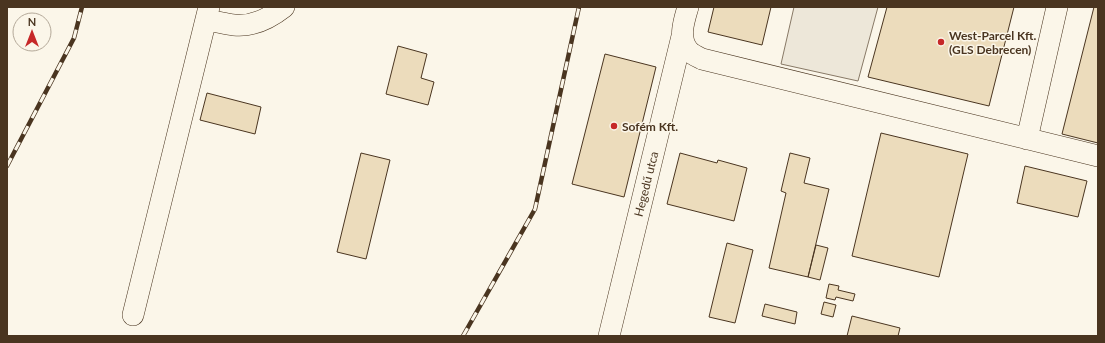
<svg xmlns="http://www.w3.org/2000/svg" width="1105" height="343" viewBox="0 0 1105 343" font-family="Lato,sans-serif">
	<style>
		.parking { fill: #ede7d9; stroke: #887966 }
		.building { fill: #ecdcbc; stroke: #4a3520 }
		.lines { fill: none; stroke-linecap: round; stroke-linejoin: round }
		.minor-casing { stroke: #4a3520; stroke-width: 22 }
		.minor { stroke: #fbf6e9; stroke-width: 21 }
		.rail-casing { stroke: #4a3520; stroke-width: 4.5 }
		.rail { stroke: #fbf6e9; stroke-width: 3; stroke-dasharray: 9; stroke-linecap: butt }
		.poi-dot { fill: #c62828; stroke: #fbf6e9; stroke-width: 1.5 }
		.labels { text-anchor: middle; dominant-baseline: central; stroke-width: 3; stroke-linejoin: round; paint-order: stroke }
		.poi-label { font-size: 12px; font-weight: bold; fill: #4a3520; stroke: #fbf6e9; text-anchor: start }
		.street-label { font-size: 12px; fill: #4a3520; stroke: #fbf6e9 }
	</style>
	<rect width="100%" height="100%" fill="#fbf6e9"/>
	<!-- parking -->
	<path class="parking" d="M 794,7 L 878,7 L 858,81 L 781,64 Z"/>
	<!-- building -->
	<path class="building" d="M 714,7 L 771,7 L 762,45 L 708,32 Z
		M 887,7 L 1014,7 L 989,106 L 868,77 Z
		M 1094,7 L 1098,7 L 1098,143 L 1062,134 Z
		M 398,46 L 427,54 L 421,78 L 434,82 L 428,105 L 386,94 Z
		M 605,54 L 656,67 L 624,197 L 572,184 Z
		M 207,93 L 261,107 L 255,134 L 200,120 Z
		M 881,133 L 968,154 L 939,277 L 852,256 Z
		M 361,153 L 390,160 L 366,259 L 337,252 Z
		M 680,153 L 717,163 L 718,160 L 747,168 L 734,221 L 667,204 Z
		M 790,153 L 810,158 L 804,183 L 829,189 L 808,277 L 769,268 L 786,193 L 781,191 Z
		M 1025,166 L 1087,181 L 1078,217 L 1017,203 Z
		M 727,243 L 753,250 L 735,323 L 709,317 Z
		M 816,245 L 828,248 L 820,280 L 808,277 Z
		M 829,284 L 839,286 L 838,290 L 855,294 L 853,301 L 836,297 L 835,300 L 826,298 Z
		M 824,302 L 836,305 L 833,317 L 821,314 Z
		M 765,304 L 797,312 L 795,324 L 762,316 Z
		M 852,316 L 900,328 L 898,336 L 847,336 Z"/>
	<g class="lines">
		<defs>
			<path id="minor" d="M 688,7 C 684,21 678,37 688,50 C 691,54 698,57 702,59 L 1098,156
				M 206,20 C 215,21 225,24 234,25 C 252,27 270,18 284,7
				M 1027,139 L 1057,7
				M 133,315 L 209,7
				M 609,336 L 683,32"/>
		</defs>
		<!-- minor casing -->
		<use href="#minor" class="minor-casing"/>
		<!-- minor -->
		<use href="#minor" class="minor"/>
		<defs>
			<path id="rail" d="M 7,166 L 74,38 L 82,7
				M 463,336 L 535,209 L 579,7"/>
		</defs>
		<!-- rail casing -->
		<use href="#rail" class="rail-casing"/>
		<!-- rail -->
		<use href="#rail" class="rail"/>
	</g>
	<!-- markers -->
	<g class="poi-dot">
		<circle cx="941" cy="42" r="4"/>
		<circle cx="614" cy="126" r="4"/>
	</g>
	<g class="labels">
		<!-- poi labels -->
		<g class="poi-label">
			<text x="949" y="35">West-Parcel Kft.<tspan x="949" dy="14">(GLS Debrecen)</tspan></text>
			<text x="622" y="126">Sofém Kft.</text>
		</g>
		<!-- street labels -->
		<g class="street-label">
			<text transform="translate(646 184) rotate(-76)">Hegedű utca</text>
		</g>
	</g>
	<!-- border -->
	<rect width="1105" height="343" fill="none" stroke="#4a3520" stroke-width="16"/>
	<!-- north arrow -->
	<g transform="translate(32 32)"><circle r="19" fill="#fbf6e9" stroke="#b4a999"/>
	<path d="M0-3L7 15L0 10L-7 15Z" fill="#c62828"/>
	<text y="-6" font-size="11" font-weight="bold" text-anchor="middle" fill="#4a3520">N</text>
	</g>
</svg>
